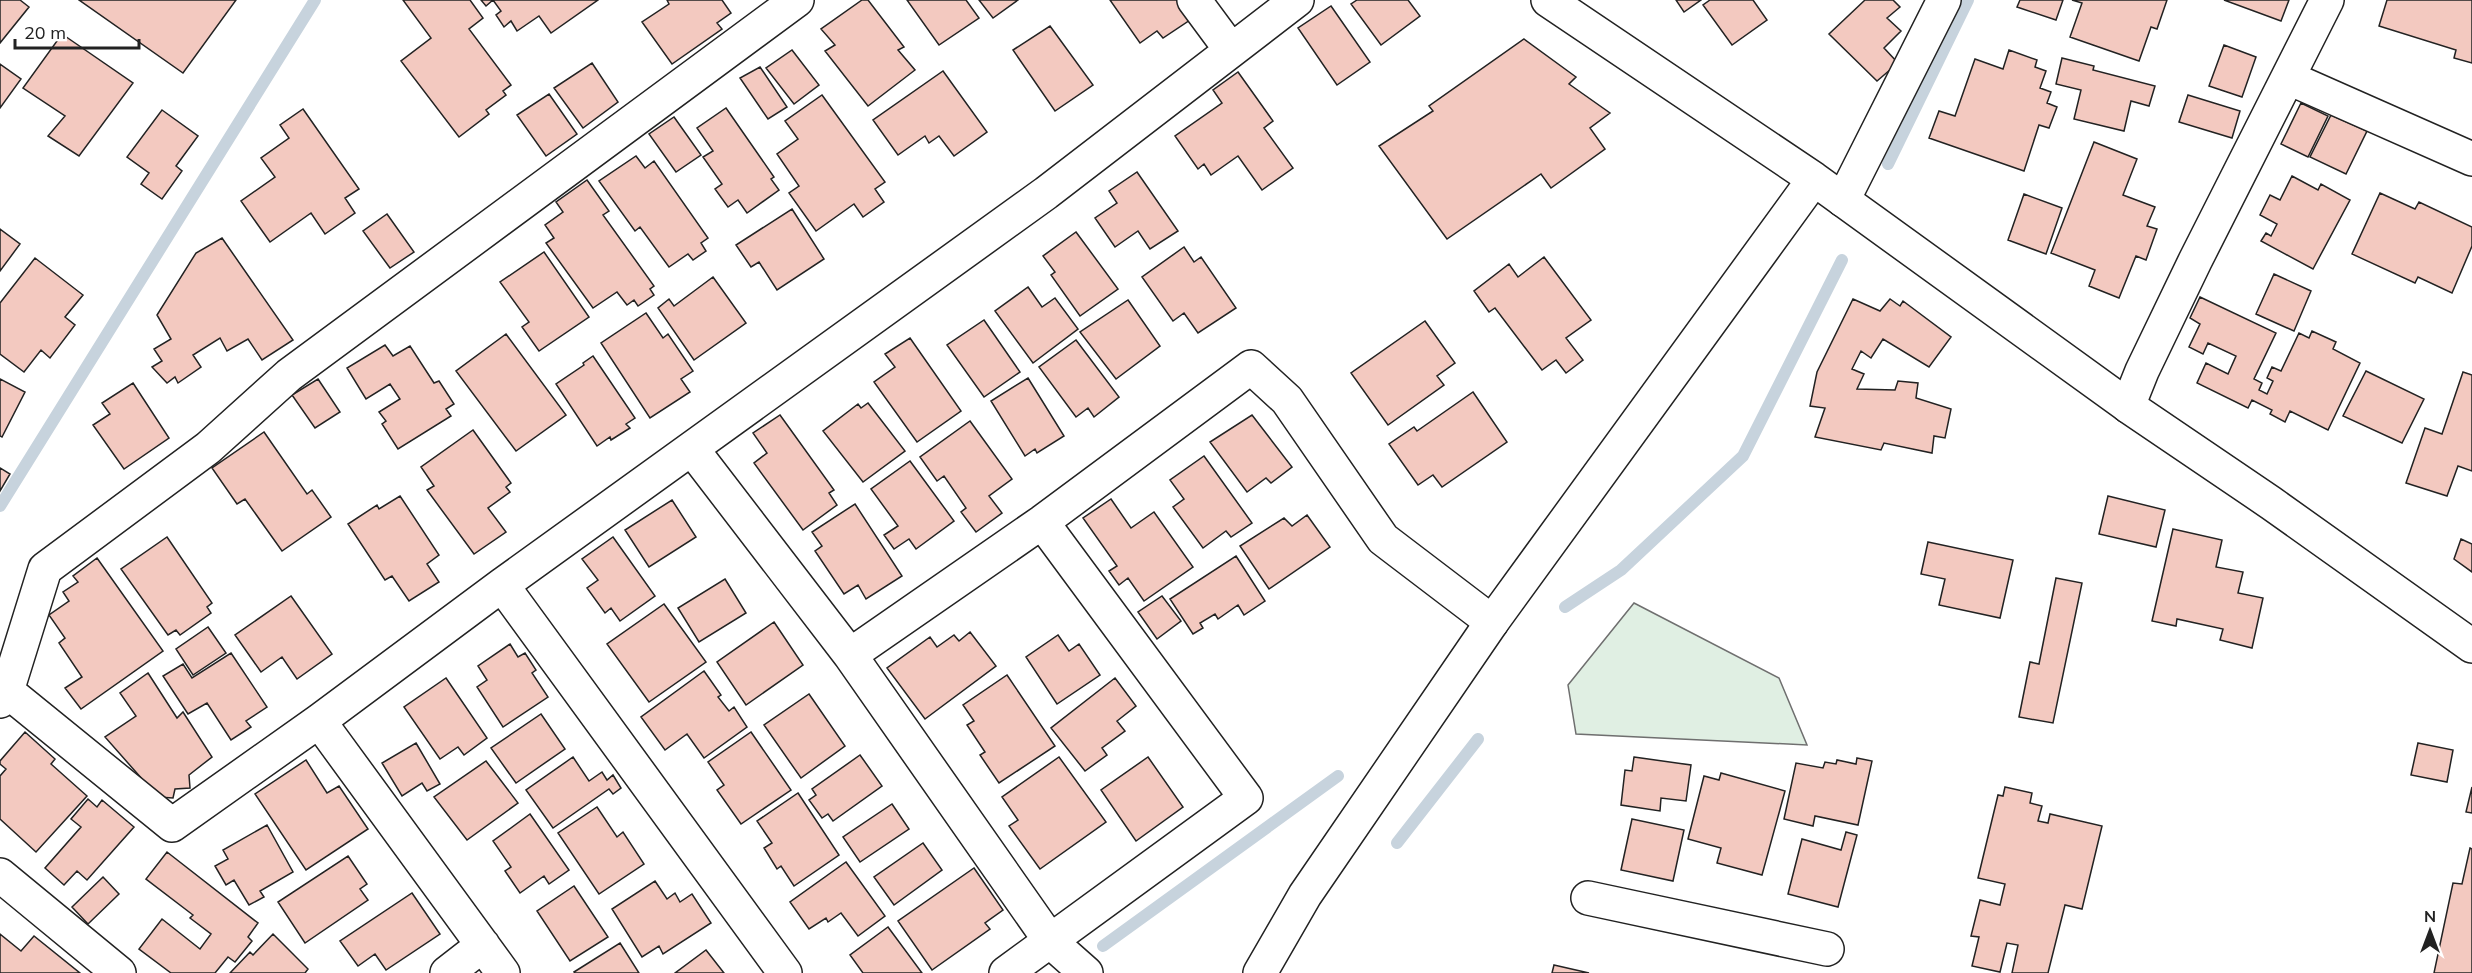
<svg xmlns="http://www.w3.org/2000/svg" width="2472" height="973" viewBox="0 0 2472 973" font-family="Mulish,sans-serif">
	<style>
		.green { fill: #e0efe3; stroke: #6f6f6f; stroke-width: 1.5 }
		.lines { fill: none; stroke-linecap: round; stroke-linejoin: round }
		.stream { stroke: #c7d3dd; stroke-width: 12 }
		.building { fill: #f3c9c0; stroke: #222; stroke-width: 1.5 }
		.minor-casing { stroke: #222; stroke-width: 36 }
		.tertiary-casing { stroke: #222; stroke-width: 36 }
		.minor { stroke: #fff; stroke-width: 33 }
		.tertiary { stroke: #fff; stroke-width: 33 }
	</style>
	<rect width="100%" height="100%" fill="#fff"/>
	<!-- green -->
	<path class="green" d="M 1634,603 L 1779,678 L 1807,745 L 1576,734 L 1568,685 Z"/>
	<g class="lines">
		<!-- stream -->
		<path class="stream" d="M 1888,164 L 1968,0
			M 0,506 L 315,0
			M 1565,607 L 1621,570 L 1743,456 L 1842,260
			M 1397,843 L 1478,739
			M 1103,946 L 1338,776"/>
	</g>
	<!-- building -->
	<path class="building" d="M 0,0 L 20,0 L 29,7 L 0,43 Z
		M 79,0 L 236,0 L 183,73 Z
		M 403,0 L 470,0 L 483,18 L 469,29 L 511,85 L 503,91 L 506,95 L 486,110 L 489,114 L 459,137 L 401,61 L 431,38 Z
		M 481,0 L 598,0 L 551,33 L 539,16 L 517,31 L 511,21 L 504,27 L 496,15 L 501,11 L 493,0 L 486,6 Z
		M 667,0 L 722,0 L 731,13 L 717,23 L 722,29 L 672,64 L 642,22 L 669,4 Z
		M 862,0 L 868,0 L 904,47 L 898,50 L 915,70 L 868,106 L 825,51 L 835,45 L 821,29 Z
		M 907,0 L 966,0 L 979,18 L 939,45 Z
		M 979,0 L 1018,0 L 993,18 Z
		M 1110,0 L 1177,0 L 1190,20 L 1163,38 L 1157,31 L 1140,43 Z
		M 1357,0 L 1408,0 L 1420,16 L 1381,45 L 1351,4 Z
		M 1676,0 L 1701,0 L 1684,12 Z
		M 1710,0 L 1753,0 L 1767,20 L 1732,45 L 1703,5 Z
		M 1865,0 L 1893,0 L 1900,7 L 1887,18 L 1901,31 L 1884,48 L 1898,63 L 1877,81 L 1829,34 Z
		M 2020,0 L 2063,0 L 2056,20 L 2017,7 Z
		M 2072,0 L 2167,0 L 2157,29 L 2151,27 L 2139,61 L 2070,37 L 2082,3 Z
		M 2224,0 L 2289,0 L 2281,21 Z
		M 2387,0 L 2472,0 L 2472,63 L 2454,58 L 2456,50 L 2379,26 Z
		M 1331,6 L 1370,62 L 1337,85 L 1298,28 Z
		M 1050,26 L 1093,85 L 1055,111 L 1013,50 Z
		M 62,34 L 133,83 L 79,156 L 48,136 L 65,116 L 23,88 Z
		M 1524,39 L 1576,77 L 1569,84 L 1610,113 L 1590,128 L 1605,149 L 1551,188 L 1541,174 L 1447,239 L 1379,146 L 1433,111 L 1429,106 Z
		M 2224,45 L 2256,57 L 2242,97 L 2209,86 Z
		M 792,50 L 819,85 L 794,104 L 766,68 Z
		M 2009,50 L 2037,60 L 2035,67 L 2046,71 L 2040,88 L 2051,92 L 2047,103 L 2057,107 L 2049,128 L 2039,125 L 2024,171 L 1929,138 L 1939,111 L 1955,116 L 1975,59 L 2003,69 Z
		M 2062,58 L 2094,66 L 2093,70 L 2155,86 L 2149,106 L 2131,101 L 2124,131 L 2074,119 L 2081,90 L 2056,84 Z
		M 592,63 L 618,102 L 583,128 L 554,88 Z
		M 0,64 L 21,79 L 0,108 Z
		M 760,67 L 787,107 L 768,119 L 740,78 Z
		M 943,71 L 987,132 L 954,156 L 939,136 L 929,143 L 925,136 L 898,155 L 873,120 Z
		M 1238,72 L 1273,121 L 1264,128 L 1293,168 L 1262,190 L 1238,156 L 1211,175 L 1204,164 L 1198,169 L 1175,136 L 1222,103 L 1213,90 Z
		M 549,94 L 577,134 L 546,156 L 517,115 Z
		M 822,95 L 885,182 L 875,189 L 884,202 L 863,217 L 854,204 L 816,231 L 789,193 L 799,186 L 777,154 L 798,139 L 785,121 Z
		M 2188,95 L 2240,111 L 2232,138 L 2179,122 Z
		M 2301,103 L 2328,116 L 2308,157 L 2281,144 Z
		M 726,108 L 774,177 L 771,179 L 779,190 L 747,213 L 738,200 L 728,207 L 715,189 L 722,184 L 703,157 L 713,151 L 697,128 Z
		M 303,109 L 359,189 L 345,198 L 355,213 L 325,234 L 311,213 L 270,242 L 241,201 L 275,177 L 261,158 L 289,138 L 280,125 Z
		M 162,110 L 198,136 L 176,166 L 182,171 L 162,199 L 141,184 L 149,173 L 127,157 Z
		M 2331,115 L 2367,131 L 2346,174 L 2310,157 Z
		M 674,117 L 701,155 L 676,172 L 649,134 Z
		M 2094,142 L 2137,159 L 2123,195 L 2155,207 L 2147,226 L 2157,229 L 2146,260 L 2136,256 L 2119,298 L 2089,286 L 2095,270 L 2051,253 Z
		M 636,156 L 645,168 L 654,161 L 708,238 L 701,243 L 706,251 L 693,260 L 688,254 L 669,267 L 640,227 L 635,231 L 599,181 Z
		M 1137,172 L 1178,231 L 1150,249 L 1138,231 L 1115,247 L 1095,218 L 1117,203 L 1109,191 Z
		M 2292,176 L 2318,190 L 2321,184 L 2350,200 L 2313,269 L 2261,241 L 2266,233 L 2271,236 L 2277,224 L 2260,215 L 2270,195 L 2280,200 Z
		M 587,180 L 609,211 L 603,215 L 654,286 L 650,289 L 654,295 L 638,306 L 634,300 L 627,305 L 617,292 L 593,308 L 546,243 L 554,238 L 545,225 L 563,212 L 556,202 Z
		M 2380,193 L 2415,209 L 2419,202 L 2472,227 L 2472,246 L 2452,293 L 2418,277 L 2415,283 L 2352,254 Z
		M 2024,194 L 2062,208 L 2046,254 L 2008,240 Z
		M 792,209 L 824,259 L 777,290 L 759,262 L 751,267 L 736,245 Z
		M 387,214 L 414,252 L 390,268 L 363,231 Z
		M 0,229 L 20,244 L 0,271 Z
		M 1076,232 L 1118,289 L 1080,316 L 1051,275 L 1055,272 L 1043,256 Z
		M 222,238 L 293,340 L 262,360 L 248,339 L 227,351 L 220,338 L 193,355 L 201,367 L 178,383 L 175,377 L 167,383 L 152,367 L 162,361 L 154,349 L 171,339 L 157,315 L 196,253 Z
		M 1184,247 L 1194,262 L 1201,257 L 1236,308 L 1198,333 L 1184,313 L 1173,321 L 1142,277 Z
		M 544,252 L 589,317 L 539,351 L 522,327 L 529,322 L 500,282 Z
		M 1544,257 L 1591,320 L 1566,338 L 1583,360 L 1566,373 L 1556,360 L 1542,370 L 1495,308 L 1489,312 L 1474,291 L 1509,264 L 1518,277 Z
		M 35,258 L 83,295 L 65,317 L 75,325 L 50,358 L 41,350 L 24,372 L 0,354 L 0,303 Z
		M 2274,274 L 2311,291 L 2294,331 L 2256,314 Z
		M 713,277 L 746,323 L 694,360 L 658,308 L 669,299 L 674,306 Z
		M 1028,287 L 1042,307 L 1055,298 L 1078,329 L 1033,363 L 995,311 Z
		M 2200,297 L 2276,333 L 2254,379 L 2262,383 L 2259,390 L 2267,394 L 2273,381 L 2267,378 L 2272,367 L 2281,371 L 2299,333 L 2309,338 L 2312,331 L 2336,342 L 2333,349 L 2360,363 L 2328,430 L 2290,411 L 2285,422 L 2270,414 L 2272,410 L 2252,400 L 2248,408 L 2197,383 L 2206,363 L 2228,374 L 2236,356 L 2208,343 L 2203,354 L 2189,347 L 2200,324 L 2190,318 Z
		M 1853,299 L 1880,311 L 1890,299 L 1900,306 L 1903,301 L 1951,337 L 1929,367 L 1883,339 L 1871,358 L 1861,351 L 1852,369 L 1864,374 L 1857,389 L 1895,390 L 1898,381 L 1918,383 L 1916,398 L 1951,409 L 1945,438 L 1934,436 L 1932,453 L 1884,443 L 1881,450 L 1815,437 L 1825,408 L 1810,406 L 1817,372 Z
		M 1128,300 L 1160,346 L 1116,379 L 1080,332 Z
		M 646,313 L 663,338 L 668,334 L 693,371 L 681,379 L 690,392 L 650,418 L 601,343 Z
		M 984,320 L 1020,372 L 984,397 L 947,345 Z
		M 1425,321 L 1455,363 L 1437,376 L 1444,385 L 1388,425 L 1351,373 Z
		M 506,334 L 566,415 L 516,451 L 456,371 Z
		M 910,338 L 961,411 L 917,442 L 874,382 L 895,367 L 885,354 Z
		M 1076,340 L 1119,397 L 1094,417 L 1088,408 L 1076,417 L 1039,367 Z
		M 385,345 L 393,356 L 410,346 L 434,383 L 439,381 L 454,404 L 446,409 L 451,416 L 398,449 L 382,424 L 386,421 L 379,412 L 400,399 L 390,384 L 366,399 L 347,368 Z
		M 593,356 L 635,418 L 626,424 L 630,428 L 611,440 L 610,437 L 597,446 L 556,384 L 584,365 L 583,363 Z
		M 2366,371 L 2424,399 L 2402,443 L 2343,416 Z
		M 2463,372 L 2472,375 L 2472,471 L 2458,466 L 2447,496 L 2406,483 L 2425,428 L 2442,434 Z
		M 1028,378 L 1064,436 L 1037,453 L 1035,449 L 1025,456 L 991,401 Z
		M 0,379 L 25,392 L 2,437 L 0,436 Z
		M 318,379 L 340,412 L 315,428 L 292,395 Z
		M 133,383 L 169,438 L 124,469 L 93,425 L 110,414 L 102,403 Z
		M 1473,392 L 1507,442 L 1442,487 L 1433,475 L 1418,485 L 1389,444 L 1414,427 L 1417,431 Z
		M 868,403 L 905,451 L 863,482 L 823,431 L 858,404 L 861,408 Z
		M 780,415 L 834,490 L 829,493 L 837,505 L 803,530 L 754,463 L 767,453 L 753,433 Z
		M 1252,415 L 1292,467 L 1271,483 L 1266,478 L 1247,492 L 1210,442 Z
		M 970,421 L 1012,479 L 989,496 L 1002,513 L 976,532 L 961,512 L 966,508 L 944,476 L 937,481 L 920,457 Z
		M 473,430 L 511,483 L 506,487 L 510,492 L 488,508 L 506,532 L 474,554 L 427,490 L 434,486 L 421,467 Z
		M 264,432 L 307,494 L 312,490 L 331,517 L 282,551 L 245,499 L 237,504 L 212,468 Z
		M 1204,456 L 1252,523 L 1231,537 L 1226,531 L 1203,548 L 1173,507 L 1184,499 L 1170,480 Z
		M 910,461 L 954,521 L 916,549 L 909,539 L 894,549 L 884,535 L 898,526 L 871,489 Z
		M 0,468 L 10,474 L 0,491 Z
		M 400,496 L 439,555 L 427,564 L 439,582 L 409,601 L 392,576 L 385,580 L 348,524 L 377,505 L 379,509 Z
		M 2108,496 L 2165,510 L 2156,547 L 2099,534 Z
		M 1111,499 L 1131,528 L 1154,512 L 1193,567 L 1144,601 L 1128,578 L 1119,585 L 1109,571 L 1117,566 L 1083,518 Z
		M 672,500 L 696,537 L 649,567 L 625,530 Z
		M 855,504 L 902,576 L 866,599 L 858,585 L 844,594 L 815,551 L 822,546 L 812,532 Z
		M 1307,515 L 1330,547 L 1269,589 L 1240,546 L 1284,518 L 1292,526 Z
		M 2173,529 L 2222,540 L 2216,567 L 2243,572 L 2238,593 L 2263,598 L 2252,648 L 2220,640 L 2223,629 L 2177,619 L 2176,626 L 2152,621 Z
		M 167,537 L 212,603 L 207,607 L 211,613 L 180,635 L 176,630 L 168,635 L 121,569 Z
		M 613,537 L 655,596 L 620,621 L 611,608 L 605,613 L 587,588 L 598,580 L 582,559 Z
		M 2461,539 L 2472,544 L 2472,572 L 2454,559 Z
		M 1928,542 L 2013,560 L 2000,618 L 1939,605 L 1945,579 L 1921,574 Z
		M 1236,556 L 1265,601 L 1244,615 L 1238,605 L 1218,619 L 1215,614 L 1200,623 L 1203,628 L 1193,634 L 1170,599 Z
		M 97,558 L 163,651 L 81,709 L 65,688 L 82,677 L 59,643 L 65,638 L 49,615 L 69,601 L 63,592 L 78,582 L 73,576 Z
		M 2056,578 L 2082,583 L 2053,723 L 2019,717 L 2030,662 L 2039,664 Z
		M 725,579 L 746,613 L 699,642 L 678,608 Z
		M 291,596 L 332,654 L 297,679 L 282,657 L 261,672 L 235,635 Z
		M 1162,596 L 1181,621 L 1157,639 L 1138,612 Z
		M 664,604 L 706,662 L 649,702 L 607,644 Z
		M 774,622 L 803,665 L 746,705 L 717,662 Z
		M 208,627 L 226,653 L 193,675 L 176,649 Z
		M 970,632 L 996,666 L 925,719 L 887,668 L 930,637 L 937,647 L 954,635 L 959,641 Z
		M 1058,635 L 1069,651 L 1079,644 L 1100,675 L 1057,704 L 1026,657 Z
		M 510,644 L 518,657 L 525,653 L 536,670 L 532,673 L 548,697 L 503,727 L 477,687 L 487,680 L 478,666 Z
		M 231,653 L 267,707 L 246,721 L 251,727 L 231,740 L 207,703 L 188,714 L 163,676 L 183,664 L 192,678 Z
		M 704,671 L 721,695 L 718,697 L 729,711 L 734,707 L 747,727 L 704,758 L 687,734 L 665,750 L 641,717 Z
		M 148,673 L 177,718 L 183,712 L 212,757 L 189,775 L 190,788 L 175,789 L 173,798 L 158,797 L 105,737 L 136,716 L 120,693 Z
		M 1007,675 L 1055,746 L 999,783 L 980,755 L 985,752 L 967,725 L 974,721 L 963,705 Z
		M 446,678 L 487,738 L 464,755 L 458,747 L 440,759 L 404,707 Z
		M 1115,678 L 1136,706 L 1117,721 L 1125,731 L 1102,748 L 1107,755 L 1085,771 L 1051,728 Z
		M 809,694 L 845,746 L 801,778 L 764,725 Z
		M 541,714 L 565,749 L 516,783 L 491,748 Z
		M 25,732 L 55,759 L 51,764 L 87,796 L 36,852 L 0,819 L 0,776 L 6,769 L 0,764 L 0,761 Z
		M 751,732 L 791,790 L 741,824 L 717,790 L 724,785 L 708,762 Z
		M 416,743 L 440,784 L 427,791 L 422,783 L 402,796 L 382,763 Z
		M 2418,743 L 2453,750 L 2447,782 L 2411,775 Z
		M 860,755 L 882,786 L 833,821 L 828,814 L 822,818 L 809,800 L 816,795 L 812,789 Z
		M 573,757 L 589,781 L 602,772 L 607,780 L 613,775 L 621,788 L 613,794 L 609,789 L 553,828 L 526,790 Z
		M 1059,757 L 1106,822 L 1040,869 L 1009,826 L 1018,820 L 1002,797 Z
		M 1148,757 L 1183,807 L 1136,841 L 1101,790 Z
		M 1634,757 L 1691,765 L 1686,801 L 1661,798 L 1660,811 L 1621,805 L 1625,770 L 1632,771 Z
		M 1857,758 L 1872,761 L 1858,825 L 1815,816 L 1813,826 L 1784,819 L 1796,763 L 1823,768 L 1825,762 L 1836,764 L 1837,760 L 1856,764 Z
		M 306,760 L 327,793 L 339,786 L 368,829 L 306,870 L 255,794 Z
		M 486,761 L 518,803 L 467,840 L 434,797 Z
		M 1721,773 L 1785,791 L 1762,875 L 1717,863 L 1721,848 L 1688,839 L 1704,776 L 1719,780 Z
		M 2005,787 L 2032,793 L 2030,803 L 2042,806 L 2038,821 L 2048,823 L 2050,814 L 2102,826 L 2082,909 L 2065,905 L 2048,973 L 2012,973 L 2018,945 L 2007,943 L 2000,972 L 1972,966 L 1979,937 L 1971,936 L 1980,900 L 2000,905 L 2005,884 L 1978,878 L 1998,795 L 2003,796 Z
		M 2472,787 L 2472,813 L 2466,812 Z
		M 798,793 L 839,855 L 794,886 L 781,866 L 777,869 L 764,848 L 772,843 L 757,821 Z
		M 88,799 L 97,807 L 102,800 L 134,827 L 87,880 L 77,871 L 64,885 L 45,868 L 81,827 L 71,819 Z
		M 892,804 L 909,829 L 860,862 L 843,837 Z
		M 597,807 L 617,837 L 623,832 L 644,864 L 599,894 L 558,833 Z
		M 530,814 L 569,870 L 549,884 L 544,876 L 520,893 L 505,871 L 511,867 L 493,841 Z
		M 1632,819 L 1684,830 L 1673,881 L 1621,870 Z
		M 267,825 L 293,872 L 260,891 L 264,897 L 249,905 L 234,880 L 226,885 L 215,866 L 228,859 L 223,850 Z
		M 1846,832 L 1857,835 L 1838,907 L 1788,894 L 1802,839 L 1841,850 Z
		M 923,843 L 942,870 L 894,905 L 874,877 Z
		M 2470,848 L 2472,849 L 2472,973 L 2434,973 L 2453,883 L 2462,884 Z
		M 167,852 L 258,923 L 248,937 L 252,941 L 235,962 L 228,957 L 215,973 L 171,973 L 139,949 L 162,919 L 200,949 L 211,934 L 190,918 L 193,915 L 146,879 Z
		M 348,856 L 367,884 L 360,889 L 368,900 L 305,943 L 278,902 Z
		M 846,862 L 885,916 L 858,936 L 841,913 L 828,922 L 826,918 L 809,929 L 790,902 Z
		M 974,868 L 1003,910 L 985,923 L 990,929 L 932,970 L 898,921 Z
		M 103,877 L 119,894 L 88,924 L 72,907 Z
		M 655,881 L 667,899 L 675,893 L 680,902 L 692,894 L 711,923 L 663,954 L 659,946 L 642,957 L 612,909 Z
		M 574,886 L 608,937 L 570,961 L 537,911 Z
		M 412,893 L 440,934 L 386,970 L 375,954 L 358,966 L 340,941 Z
		M 888,927 L 922,973 L 863,973 L 850,955 Z
		M 0,934 L 21,951 L 34,936 L 80,973 L 0,973 Z
		M 273,934 L 308,969 L 305,973 L 230,973 L 250,952 L 253,955 Z
		M 620,943 L 639,973 L 575,973 L 574,972 Z
		M 706,950 L 724,973 L 675,973 Z
		M 1554,965 L 1589,973 L 1552,973 Z"/>
	<g class="lines">
		<defs>
			<path id="minor" d="M 1194,0 L 1231,50
				M 2289,78 L 2472,159
				M 1843,200 L 1944,0
				M 2128,406 L 2142,371 L 2195,261 L 2327,0
				M 692,449 L 850,655 L 1051,942 L 1086,973
				M 502,585 L 785,973
				M 850,655 L 1042,522 L 1251,367 L 1287,400 L 1383,539 L 1492,622
				M 7,691 L 172,825 L 319,721 L 502,585 L 1046,193 L 1297,0
				M 0,701 L 7,691 L 45,569 L 208,448 L 289,375 L 797,0
				M 319,721 L 503,973
				M 0,875 L 119,973
				M 1588,898 L 1827,949
				M 447,973 L 483,945
				M 1006,973 L 1246,798 L 1042,522"/>
			<path id="tertiary" d="M 1548,0 L 1814,179 L 2128,406 L 2271,503 L 2472,646
				M 1260,973 L 1305,895 L 1492,622 L 1814,179"/>
		</defs>
		<!-- minor casing -->
		<use href="#minor" class="minor-casing"/>
		<!-- tertiary casing -->
		<use href="#tertiary" class="tertiary-casing"/>
		<!-- minor -->
		<use href="#minor" class="minor"/>
		<!-- tertiary -->
		<use href="#tertiary" class="tertiary"/>
	</g>
	<!-- north arrow -->
	<g transform="translate(2430 931)" stroke="#ffffff" stroke-width="4.5" paint-order="stroke">
	<path d="M0-4.5L10 22L0 15L-10 22Z" fill="#222222"/>
	<text y="-9" font-size="16" font-weight="bold" text-anchor="middle" fill="#222222">N</text>
	</g>
	<!-- scale -->
	<path d="M15 39v9h124v-9" fill="none" stroke="#222222" stroke-width="3"/>
	<text x="24" y="39" font-size="18" fill="#222222" stroke="#ffffff" stroke-width="4.5" paint-order="stroke">20 m</text>
</svg>
